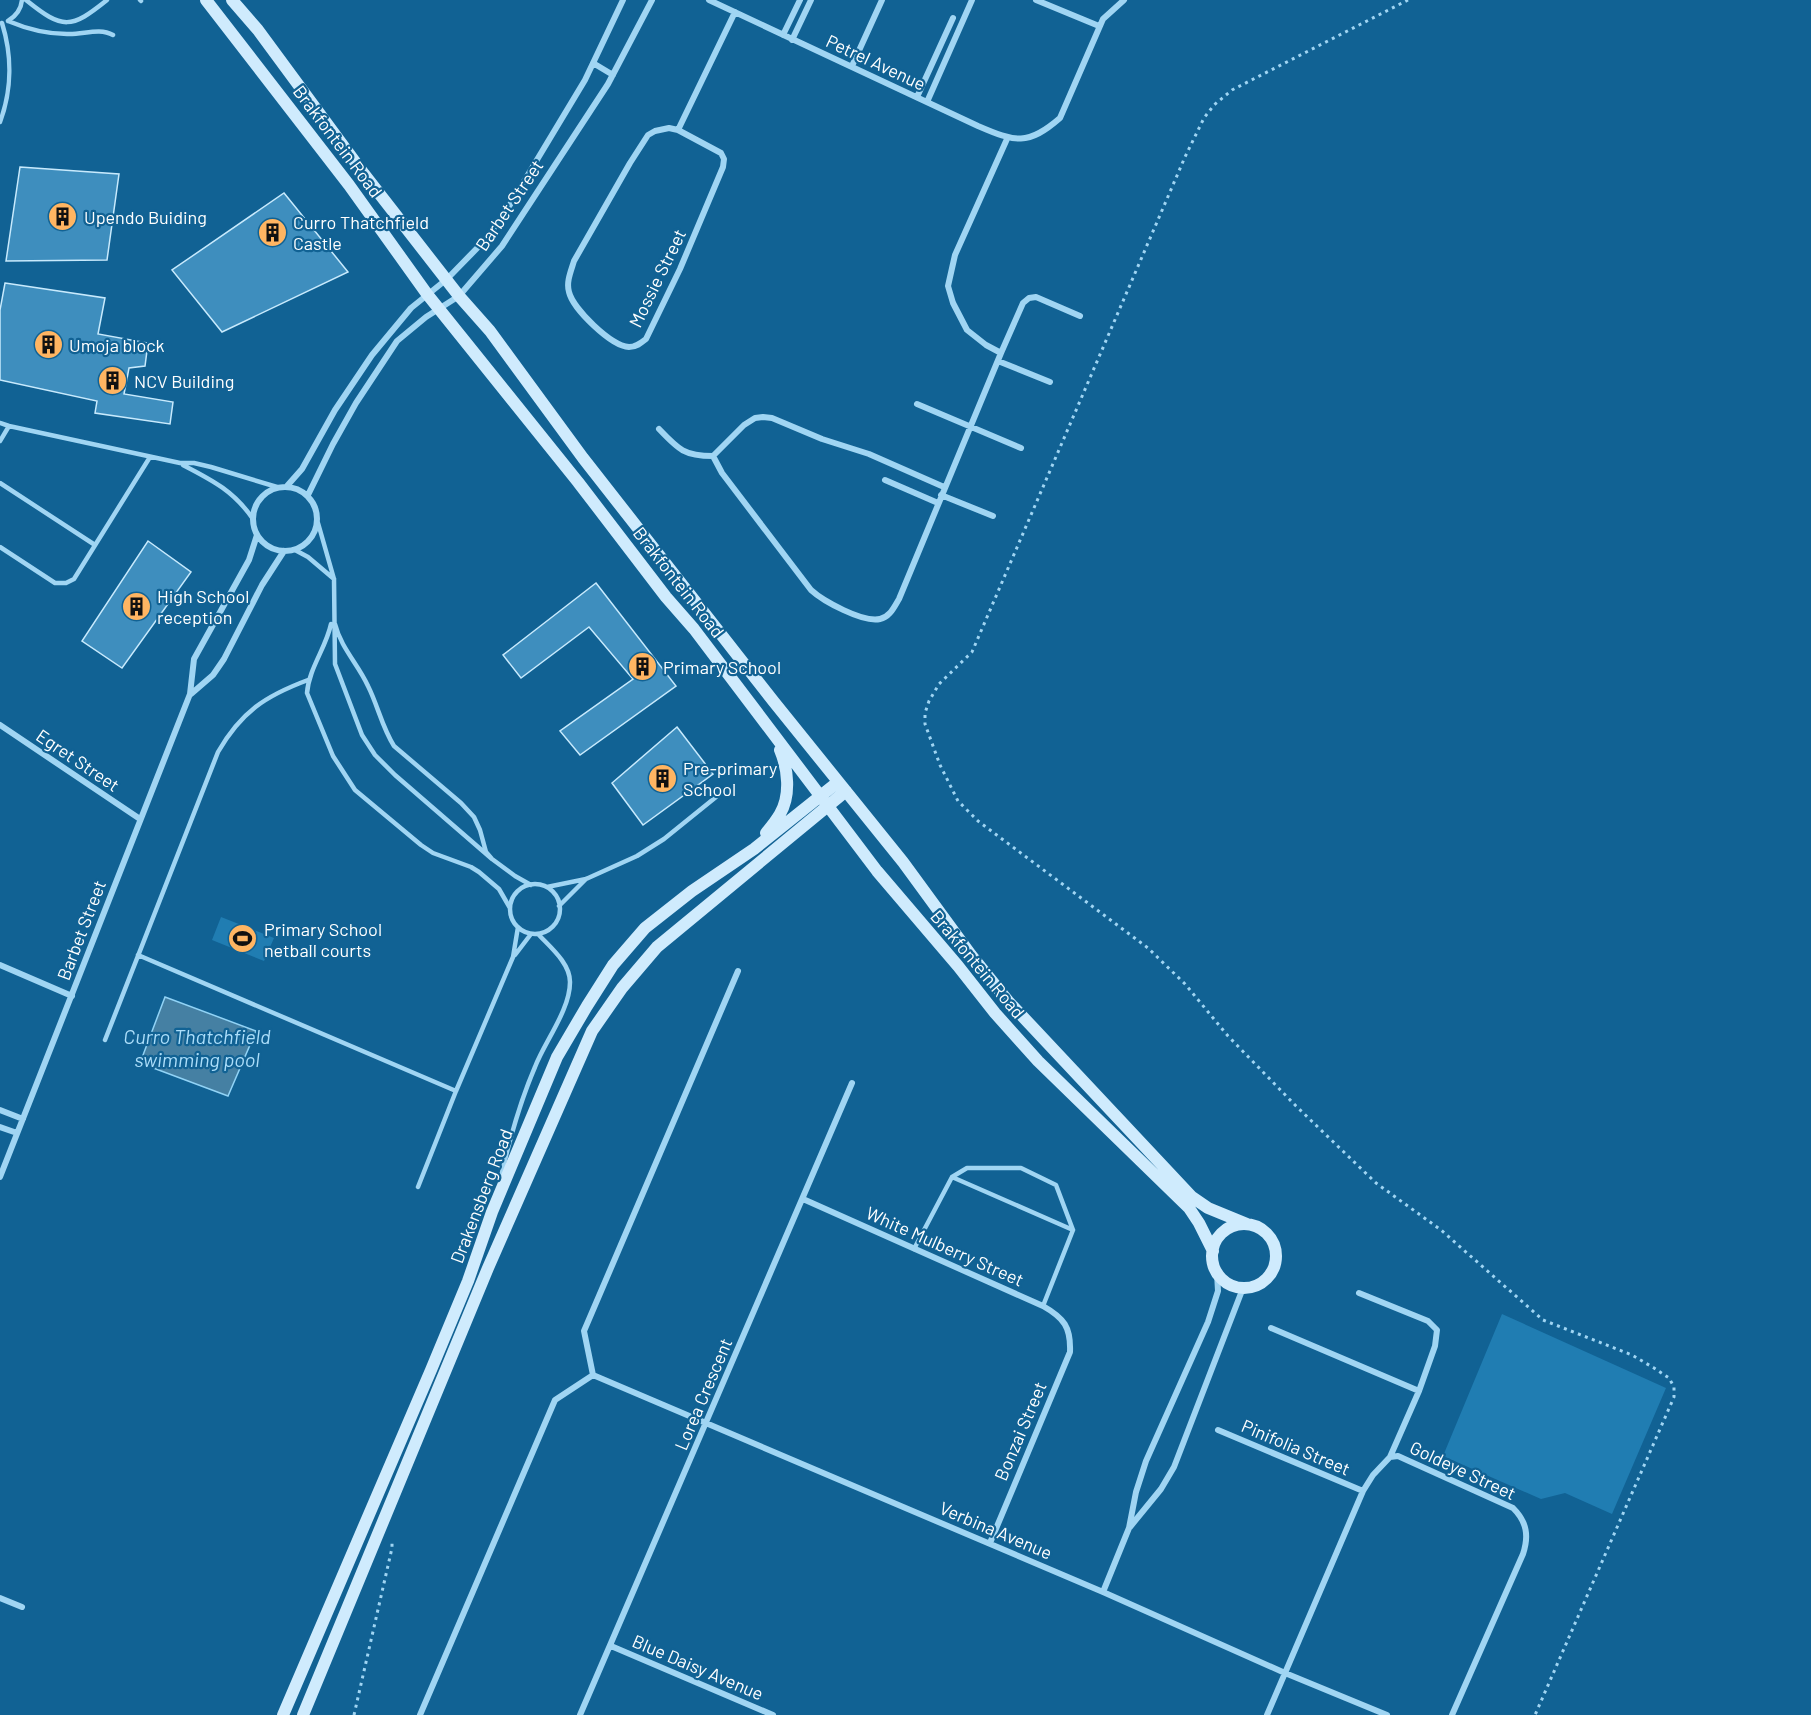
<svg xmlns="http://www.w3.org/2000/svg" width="1811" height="1715" viewBox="0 0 1811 1715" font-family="Barlow,sans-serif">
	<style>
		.green { fill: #207db2 }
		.water { fill: #4580a3; stroke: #91d3f6; stroke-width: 1.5 }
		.building { fill: #3e8ebe; stroke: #c8eafd; stroke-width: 1.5 }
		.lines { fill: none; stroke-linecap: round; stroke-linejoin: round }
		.path { stroke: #a0d5f3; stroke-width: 3; stroke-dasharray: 3 4.5; stroke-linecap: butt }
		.lane { stroke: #a0d5f3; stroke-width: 4.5 }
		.street { stroke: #a0d5f3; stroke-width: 6 }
		.secondary { stroke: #cfebfd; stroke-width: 12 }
		.labels { text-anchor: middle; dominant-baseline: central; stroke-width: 4.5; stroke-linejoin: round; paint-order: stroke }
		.street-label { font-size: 18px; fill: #fff; stroke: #116294 }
		.poi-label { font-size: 18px; fill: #fff; stroke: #116294; text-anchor: start }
		.water-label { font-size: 20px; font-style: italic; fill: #acdefa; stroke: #116294 }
	</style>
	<rect width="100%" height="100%" fill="#116294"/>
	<!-- green -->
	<path class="green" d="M 221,917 L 274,938 L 264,961 L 212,940 Z
		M 1502,1314 L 1666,1388 L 1612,1514 L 1565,1493 L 1541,1499 L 1443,1456 Z"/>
	<!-- water -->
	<path class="water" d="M 165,997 L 256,1031 L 228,1096 L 140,1063 Z"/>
	<!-- building -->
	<path class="building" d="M 20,167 L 119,174 L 107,260 L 6,261 Z
		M 284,193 L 348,272 L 222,332 L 172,270 Z
		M 5,283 L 105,298 L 98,334 L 148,343 L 145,366 L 129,368 L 124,394 L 173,402 L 170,424 L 95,413 L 97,401 L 0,380 L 0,310 Z
		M 148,541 L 191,572 L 122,668 L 82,641 Z
		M 596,583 L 676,686 L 580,755 L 560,731 L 633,679 L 589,627 L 521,678 L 503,655 Z
		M 677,727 L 713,774 L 643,825 L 612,783 Z"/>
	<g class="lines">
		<!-- path -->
		<path class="path" d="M 1408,0 L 1232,90 L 1214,105 L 1204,118 L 1185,157 L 972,652 L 939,684 L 929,701 L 925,713 L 925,724 L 940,765 L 958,801 L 978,821 L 1148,948 L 1185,984 L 1228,1036 L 1296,1106 L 1376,1183 L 1441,1230 L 1543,1320 L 1632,1355 L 1654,1368 L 1669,1378 L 1674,1387 L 1674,1397 L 1535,1715
			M 354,1715 L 392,1548 L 392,1541"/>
		<!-- lane -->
		<path class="lane" d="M 26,0 C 63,30 71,29 107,0
			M 140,0 L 141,1
			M 8,21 C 27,29 47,34 67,34 C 83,35 99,27 113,35
			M 8,21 C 16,16 21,10 22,0
			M 0,122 C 12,90 12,55 2,23
			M 0,423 L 9,426 L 180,463 L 194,463 L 211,467 L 277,487
			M 0,441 L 9,426
			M 183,465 C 212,480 234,491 253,519
			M 0,483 L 95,545
			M 318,523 L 334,579 L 335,664 L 362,735 L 375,755 L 395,775 L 492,859
			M 0,547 L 55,583 L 66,583 L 74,579 L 150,457
			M 295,550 L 308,557 L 334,579
			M 331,624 C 326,648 309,668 307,693 L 333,756 L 355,790 L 421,845 L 433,853 L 471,867 L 479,872 L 499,889 L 510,908
			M 335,624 C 341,648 358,664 368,686 C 378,706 382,727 394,746 L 461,803 L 474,817 L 480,830 L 486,852 L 492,859 L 515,876 L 531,885
			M510 909a25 25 0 1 1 50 0a25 25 0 1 1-50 0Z
			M 547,887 L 586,879 L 637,856 L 664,839 L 721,793
			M 559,906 L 586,879
			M 138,955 L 456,1091
			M 515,955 L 531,934
			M 105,1040 L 218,752 C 241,712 265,696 308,680
			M 952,1177 L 1073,1230
			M 500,1181 C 509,1141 519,1104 535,1067 C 545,1041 570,1010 570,982 C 570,963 550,947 538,934
			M 418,1187 L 456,1091 L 513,957 L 518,927
			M 914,1249 L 952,1177 L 967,1168 L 1021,1168 L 1056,1185 L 1073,1230 L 1043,1306"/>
		<!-- street -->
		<path class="street" d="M 709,0 L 978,126 C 1015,142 1028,146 1060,118 L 1103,19 L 1124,0
			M 1036,0 L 1099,26
			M 783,35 L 800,0
			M 792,40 L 811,0
			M 593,63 L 613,75
			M 852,66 L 882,0
			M 917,97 L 953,18
			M 927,102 L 972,0
			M 669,128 L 678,130 L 721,153 L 724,159 L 723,167 L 680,269 L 646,339 C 641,343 636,347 629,347 C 611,346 573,309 569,292 C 566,282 571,271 574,261 L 630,163 L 648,135 L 655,131 Z
			M 678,130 L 735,12
			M 1001,353 L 1023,303 L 1029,298 L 1036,297 L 1080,316
			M 998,361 L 1050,382
			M 917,404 L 1021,448
			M 659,429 C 678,449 684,456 713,456
			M 885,480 L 938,503
			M 287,486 L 302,469 L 335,410 L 372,355 L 411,308 L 447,279 L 486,239 L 505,213 L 585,80 L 623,0
			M253 519a32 32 0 1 1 64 0a32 32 0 1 1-64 0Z
			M 944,487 L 869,454 L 822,439 L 772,418 L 763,417 L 755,418 L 744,425 L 713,456 L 722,473 L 811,590 C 823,601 863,623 880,619 C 890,617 894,607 899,599 L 1001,353 L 986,345 L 967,330 L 953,303 L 948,286 L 955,255 L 1007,139
			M 308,495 L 333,444 L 356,403 L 397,341 L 426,317 L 459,296 L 502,246 L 608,84 L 652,0
			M 941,495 L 993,516
			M 191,694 L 213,675 L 224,659 L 262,585 L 284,551
			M 0,725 L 140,819
			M 0,965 L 72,996
			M 0,1110 L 23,1119
			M 0,1127 L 17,1133
			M 0,1177 L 190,694 L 194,659 L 249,560 L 257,535
			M 803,1199 L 1043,1306 C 1064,1318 1071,1327 1070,1352 L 990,1543
			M 1271,1328 L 1419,1391
			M 593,1375 L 1103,1592 L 1285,1673 L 1387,1715
			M 593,1375 L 584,1331 L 738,971
			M 1218,1430 L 1363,1491
			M 1390,1457 L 1398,1456 L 1409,1461 L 1513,1508 C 1527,1522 1529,1536 1523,1554 L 1452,1715
			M 1130,1527 L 1161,1489 L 1174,1467 L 1243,1288
			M 1103,1592 L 1129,1528 L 1136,1492 L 1146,1461 L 1208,1322 L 1218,1291 L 1217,1273
			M 0,1598 L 22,1607
			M 611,1646 L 773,1715
			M 420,1715 L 555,1400 L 593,1375
			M 580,1715 L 852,1083
			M 1267,1715 L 1363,1491 L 1373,1475 L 1390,1457 L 1419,1391 L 1435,1346 L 1437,1330 L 1428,1321 L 1359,1293"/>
		<!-- secondary -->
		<path class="secondary" d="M 206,0 L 349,185 L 427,294 L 578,482 L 666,597 L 694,629 L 877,871 L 958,966 L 995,1013 L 1038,1061 L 1189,1208 L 1199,1223 L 1213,1251
			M 232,0 L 258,30 L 364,174 L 459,296 L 490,331 L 583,458 L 774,702 L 903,862 L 971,955 L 1008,1001 L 1192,1197 L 1208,1208 L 1247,1224
			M 766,833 C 771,827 776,821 780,814 C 791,795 788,769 780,750
			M1212 1256a32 32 0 1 1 64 0a32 32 0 1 1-64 0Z
			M 283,1715 L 431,1370 L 468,1281 L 492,1212 L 557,1057 L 587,1006 L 613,965 L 645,928 L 692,891 L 754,849 L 838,782
			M 303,1715 L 488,1268 L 592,1031 L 622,988 L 657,947 L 846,791"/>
	</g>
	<!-- icons -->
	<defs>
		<symbol id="building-disc" viewBox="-11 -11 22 22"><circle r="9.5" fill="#ffb562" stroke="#116294"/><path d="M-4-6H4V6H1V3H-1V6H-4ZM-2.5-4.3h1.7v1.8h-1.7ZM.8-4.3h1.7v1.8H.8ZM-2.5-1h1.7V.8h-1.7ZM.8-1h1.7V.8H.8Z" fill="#111"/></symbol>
		<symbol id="stadium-disc" viewBox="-11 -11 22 22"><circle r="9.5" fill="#ffb562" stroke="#116294"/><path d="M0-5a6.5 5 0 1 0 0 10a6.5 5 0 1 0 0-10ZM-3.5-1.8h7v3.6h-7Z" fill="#111"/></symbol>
	</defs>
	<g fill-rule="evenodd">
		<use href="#building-disc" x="46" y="200" width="33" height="33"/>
		<use href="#building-disc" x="256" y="216" width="33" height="33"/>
		<use href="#building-disc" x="32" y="328" width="33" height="33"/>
		<use href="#building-disc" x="96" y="364" width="33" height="33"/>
		<use href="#building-disc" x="120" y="590" width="33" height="33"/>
		<use href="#building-disc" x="626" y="650" width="33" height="33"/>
		<use href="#building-disc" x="646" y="762" width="33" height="33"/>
		<use href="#stadium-disc" x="226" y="922" width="33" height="33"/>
	</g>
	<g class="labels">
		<!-- street labels -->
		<g class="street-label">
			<text transform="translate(876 62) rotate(25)">Petrel Avenue</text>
			<text transform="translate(338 141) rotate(53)">Brakfontein Road</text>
			<text transform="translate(509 205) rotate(-56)">Barbet Street</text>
			<text transform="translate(657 278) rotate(-64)">Mossie Street</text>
			<text transform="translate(679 582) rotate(52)">Brakfontein Road</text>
			<text transform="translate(78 760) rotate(34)">Egret Street</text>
			<text transform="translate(81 930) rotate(-69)">Barbet Street</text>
			<text transform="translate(978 964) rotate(50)">Brakfontein Road</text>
			<text transform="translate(481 1196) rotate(-69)">Drakensberg Road</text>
			<text transform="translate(945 1246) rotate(24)">White Mulberry Street</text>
			<text transform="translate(703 1394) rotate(-67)">Lorea Crescent</text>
			<text transform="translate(1020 1431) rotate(-67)">Bonzai Street</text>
			<text transform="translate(1296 1447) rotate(23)">Pinifolia Street</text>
			<text transform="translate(1463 1470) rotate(25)">Goldeye Street</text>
			<text transform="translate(996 1530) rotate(23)">Verbina Avenue</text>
			<text transform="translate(698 1667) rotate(23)">Blue Daisy Avenue</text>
		</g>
		<!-- poi labels -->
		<g class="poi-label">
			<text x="84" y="217">Upendo Buiding</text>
			<text x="293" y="222">Curro Thatchfield<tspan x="293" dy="21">Castle</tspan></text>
			<text x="69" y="345">Umoja block</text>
			<text x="134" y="381">NCV Building</text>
			<text x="157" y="596">High School<tspan x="157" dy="21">reception</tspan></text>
			<text x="663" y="667">Primary School</text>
			<text x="683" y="768">Pre-primary<tspan x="683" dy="21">School</tspan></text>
			<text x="264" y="929">Primary School<tspan x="264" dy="21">netball courts</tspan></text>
		</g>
		<!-- water labels -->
		<g class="water-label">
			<text x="197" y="1036">Curro Thatchfield<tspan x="197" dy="23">swimming pool</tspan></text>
		</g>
	</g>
</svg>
